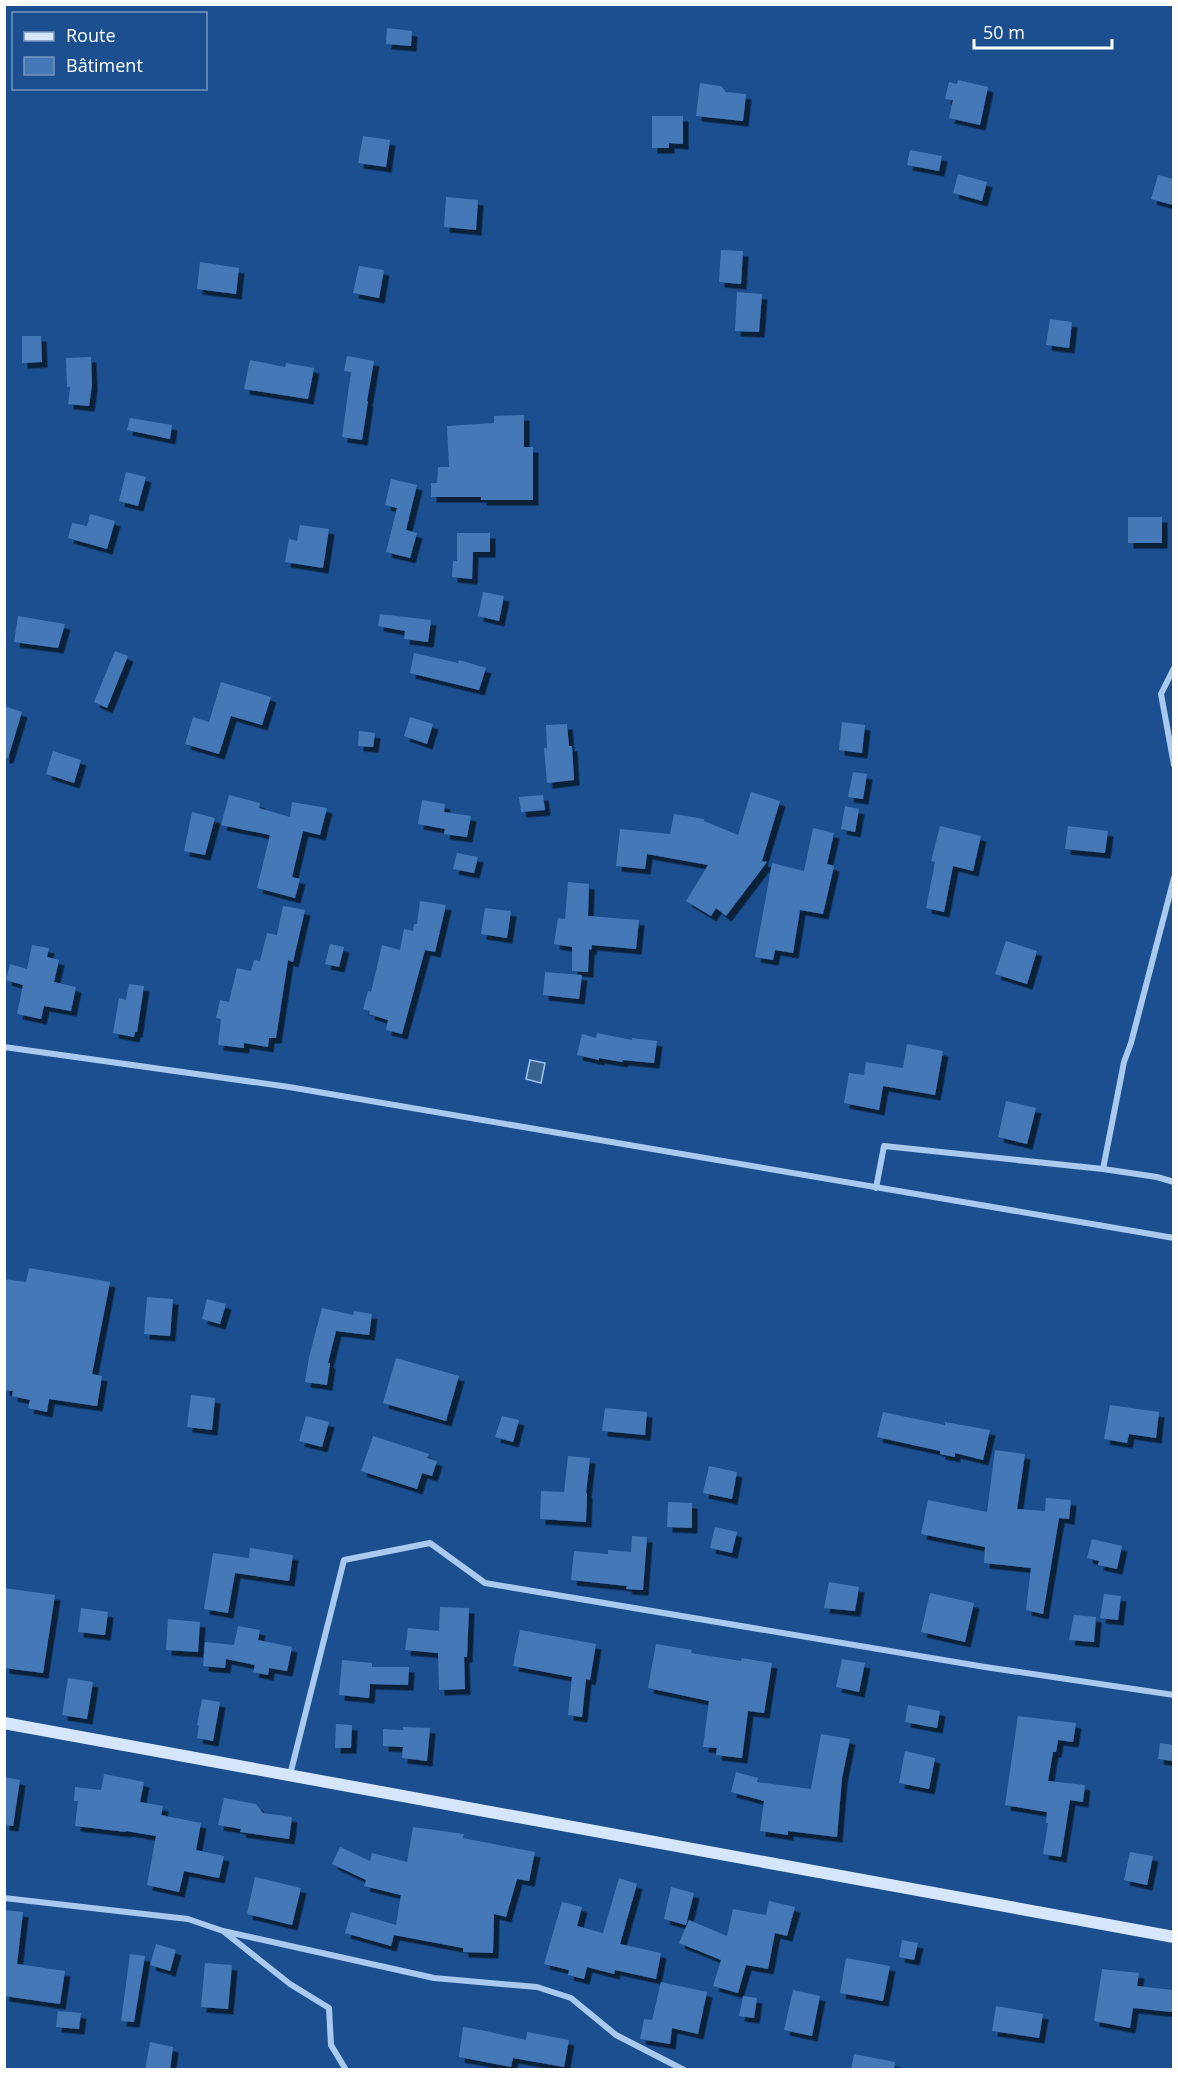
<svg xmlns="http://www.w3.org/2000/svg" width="1178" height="2074" viewBox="0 0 1178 2074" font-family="'Open Sans',sans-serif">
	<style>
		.water { fill: #3c6290; stroke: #9cc4f0; stroke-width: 1.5 }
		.building { fill: #4478b7; filter: url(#shadow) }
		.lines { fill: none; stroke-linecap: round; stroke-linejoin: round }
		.street { stroke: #a9c9ee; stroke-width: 6 }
		.secondary { stroke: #d6e6fa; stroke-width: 12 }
	</style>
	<defs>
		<filter id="shadow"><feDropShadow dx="5.5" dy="5.5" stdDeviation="0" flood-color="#0009"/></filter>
	</defs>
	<rect width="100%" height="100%" fill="#1b4f8f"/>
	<!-- water -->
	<path class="water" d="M 530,1060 L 545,1063 L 541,1083 L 526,1079 Z"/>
	<!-- building -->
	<path class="building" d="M 387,28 L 412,31 L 411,46 L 386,44 Z
		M 958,80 L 988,87 L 980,125 L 949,118 L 953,100 L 945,99 L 949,82 L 957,84 Z
		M 700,83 L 721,86 L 726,92 L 746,94 L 743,121 L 696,116 Z
		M 652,116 L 683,116 L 683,144 L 669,143 L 669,148 L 652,148 Z
		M 363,136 L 390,140 L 386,167 L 358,163 Z
		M 910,150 L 942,156 L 939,171 L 907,165 Z
		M 958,174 L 987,182 L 982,201 L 953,193 Z
		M 1158,175 L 1173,179 L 1173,205 L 1151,199 Z
		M 446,197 L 478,200 L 476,230 L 444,227 Z
		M 721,250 L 743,251 L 741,284 L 719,282 Z
		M 200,262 L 239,268 L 236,294 L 197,289 Z
		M 359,266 L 384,270 L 379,298 L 353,293 Z
		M 737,292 L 762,294 L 759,332 L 735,331 Z
		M 1050,319 L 1072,322 L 1069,348 L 1046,345 Z
		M 22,336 L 41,336 L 42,362 L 22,363 Z
		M 347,356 L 374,361 L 367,401 L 368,401 L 362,440 L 342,437 L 351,372 L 344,371 Z
		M 91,357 L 92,385 L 89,406 L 68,404 L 70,387 L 67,387 L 66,358 Z
		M 250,360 L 285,367 L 286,363 L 314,368 L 308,399 L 244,389 Z
		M 524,415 L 524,447 L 533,447 L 533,500 L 481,500 L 481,497 L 431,497 L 431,483 L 437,483 L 438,467 L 449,467 L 447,426 L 494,423 L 494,416 Z
		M 130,418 L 172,425 L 170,439 L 127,430 Z
		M 126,472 L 146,477 L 138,506 L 119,501 Z
		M 391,479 L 417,485 L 406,530 L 417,533 L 410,558 L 386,552 L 397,508 L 385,505 Z
		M 90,514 L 115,521 L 107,549 L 68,538 L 72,523 L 87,526 Z
		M 1128,517 L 1162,517 L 1162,543 L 1128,543 Z
		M 300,525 L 329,529 L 323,568 L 285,562 L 289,539 L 297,541 Z
		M 457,533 L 490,533 L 490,552 L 473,552 L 472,579 L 452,577 L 453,561 L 457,561 Z
		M 483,592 L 504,596 L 499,621 L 478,616 Z
		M 380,614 L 431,620 L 428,642 L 404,639 L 405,631 L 378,626 Z
		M 18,616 L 65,624 L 58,648 L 14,642 Z
		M 115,651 L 128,656 L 107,708 L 94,702 Z
		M 414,653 L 458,663 L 459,660 L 486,668 L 479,690 L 410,673 Z
		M 221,682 L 271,697 L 262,725 L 231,716 L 219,754 L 185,744 L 193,717 L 209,722 Z
		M 4,706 L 22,712 L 8,758 L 4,758 Z
		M 410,717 L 433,724 L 427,744 L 404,736 Z
		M 842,722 L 865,725 L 862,753 L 839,750 Z
		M 567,724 L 569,746 L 572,746 L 574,780 L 547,783 L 544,748 L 547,748 L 546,725 Z
		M 359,731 L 375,733 L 373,747 L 358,746 Z
		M 53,751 L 81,760 L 74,783 L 46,774 Z
		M 853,772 L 867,774 L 863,799 L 848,797 Z
		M 751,792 L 780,801 L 762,861 L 767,862 L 726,916 L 716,908 L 711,916 L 686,901 L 708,865 L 647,854 L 645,869 L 616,866 L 620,829 L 670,834 L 674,814 L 704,819 L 704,821 L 738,835 Z
		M 229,795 L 260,803 L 259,808 L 290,817 L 292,802 L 327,808 L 320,835 L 303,831 L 292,877 L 300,879 L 295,898 L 257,888 L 270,835 L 221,825 Z
		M 543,795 L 545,810 L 521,812 L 519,797 Z
		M 422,800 L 445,804 L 444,812 L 471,816 L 467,837 L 444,834 L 445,829 L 418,824 Z
		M 845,806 L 859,809 L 855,832 L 841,829 Z
		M 192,812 L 215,818 L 205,855 L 184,851 Z
		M 940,826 L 981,836 L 973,871 L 953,866 L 944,912 L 926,908 L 935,862 L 931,861 Z
		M 1068,826 L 1108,831 L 1105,853 L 1065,849 Z
		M 813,828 L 834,833 L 827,864 L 834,866 L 823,914 L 800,910 L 793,953 L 775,950 L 773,960 L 755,957 L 772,863 L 804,871 Z
		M 457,853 L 478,857 L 474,873 L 453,869 Z
		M 568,882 L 589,884 L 588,916 L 639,920 L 636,949 L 592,945 L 591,950 L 589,949 L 588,972 L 572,971 L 572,947 L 554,944 L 558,918 L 565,919 Z
		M 420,901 L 446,905 L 435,952 L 425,950 L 402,1034 L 386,1030 L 388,1020 L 369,1014 L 370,1011 L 363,1009 L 368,991 L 371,992 L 382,945 L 400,950 L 404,929 L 413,931 L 414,924 L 417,924 Z
		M 283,906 L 305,910 L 293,962 L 288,960 L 276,1038 L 269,1038 L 268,1047 L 244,1043 L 244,1048 L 218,1045 L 221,1019 L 216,1018 L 220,1000 L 229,1002 L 237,968 L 251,971 L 254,960 L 260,961 L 267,933 L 277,935 Z
		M 485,908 L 511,911 L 507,938 L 481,934 Z
		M 1006,941 L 1037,951 L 1027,984 L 995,974 Z
		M 330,944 L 344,947 L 339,967 L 325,964 Z
		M 32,945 L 49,948 L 47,957 L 59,960 L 54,982 L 76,987 L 71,1011 L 44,1006 L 41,1019 L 17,1014 L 23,985 L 6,980 L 10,964 L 27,969 Z
		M 545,972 L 582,975 L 579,999 L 543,995 Z
		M 129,984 L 144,986 L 137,1032 L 135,1032 L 134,1037 L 113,1033 L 119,998 L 126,1000 Z
		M 597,1033 L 632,1040 L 632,1038 L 657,1041 L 654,1063 L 623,1060 L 622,1062 L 599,1058 L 599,1060 L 577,1055 L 582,1034 L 596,1038 Z
		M 907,1044 L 943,1051 L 935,1095 L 883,1086 L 879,1110 L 844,1103 L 849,1073 L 864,1075 L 866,1062 L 903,1068 Z
		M 1006,1101 L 1036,1108 L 1027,1144 L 998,1137 Z
		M 29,1268 L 110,1282 L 92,1374 L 102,1376 L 97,1406 L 49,1399 L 47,1412 L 28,1408 L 30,1400 L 12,1396 L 13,1391 L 4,1390 L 4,1279 L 26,1282 Z
		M 147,1297 L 173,1299 L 170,1336 L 144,1334 Z
		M 207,1299 L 226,1304 L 220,1324 L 202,1319 Z
		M 322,1308 L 353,1315 L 354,1311 L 372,1314 L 369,1335 L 336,1331 L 328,1363 L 330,1363 L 327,1385 L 305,1382 L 309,1357 Z
		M 396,1358 L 459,1376 L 446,1421 L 383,1403 Z
		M 191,1395 L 215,1398 L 212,1430 L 187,1427 Z
		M 1110,1405 L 1159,1412 L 1156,1438 L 1129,1434 L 1127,1443 L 1104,1439 Z
		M 605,1408 L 647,1412 L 645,1435 L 602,1431 Z
		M 883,1412 L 945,1425 L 945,1422 L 990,1430 L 983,1460 L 955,1453 L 955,1457 L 940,1454 L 940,1451 L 877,1437 Z
		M 306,1416 L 329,1422 L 322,1447 L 299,1441 Z
		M 502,1416 L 519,1420 L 513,1442 L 495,1437 Z
		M 373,1436 L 429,1454 L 427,1458 L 437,1461 L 432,1476 L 422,1473 L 417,1489 L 361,1471 Z
		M 995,1450 L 1025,1454 L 1017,1509 L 1045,1511 L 1046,1498 L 1071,1500 L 1069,1519 L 1059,1518 L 1043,1614 L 1026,1610 L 1031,1568 L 984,1563 L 985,1547 L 921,1534 L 928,1500 L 987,1512 Z
		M 568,1456 L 590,1458 L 586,1493 L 587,1493 L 586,1522 L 540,1519 L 541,1491 L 564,1492 Z
		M 709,1466 L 737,1472 L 732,1499 L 703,1493 Z
		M 668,1502 L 692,1503 L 692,1528 L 667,1527 Z
		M 715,1527 L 737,1532 L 732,1553 L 710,1548 Z
		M 632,1536 L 647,1537 L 643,1590 L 626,1589 L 627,1586 L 571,1580 L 574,1551 L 608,1554 L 608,1550 L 631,1552 Z
		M 1092,1539 L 1122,1546 L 1117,1569 L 1098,1565 L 1099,1561 L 1087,1558 Z
		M 250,1548 L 293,1555 L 289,1581 L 235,1573 L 228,1613 L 204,1609 L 213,1553 L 249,1558 Z
		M 829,1582 L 859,1587 L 855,1611 L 824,1608 Z
		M 4,1588 L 55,1595 L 43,1673 L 4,1668 Z
		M 930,1593 L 974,1603 L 965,1642 L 921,1632 Z
		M 1104,1594 L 1121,1596 L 1118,1620 L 1100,1618 Z
		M 440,1607 L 469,1608 L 467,1657 L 464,1657 L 465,1689 L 439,1690 L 438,1653 L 405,1650 L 408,1628 L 439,1631 Z
		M 81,1608 L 108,1612 L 105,1635 L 78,1632 Z
		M 1074,1615 L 1096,1617 L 1094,1642 L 1069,1640 Z
		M 168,1619 L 200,1622 L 198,1652 L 166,1650 Z
		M 238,1626 L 260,1630 L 258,1640 L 292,1647 L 287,1671 L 269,1668 L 268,1675 L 253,1672 L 255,1665 L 226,1659 L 225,1668 L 203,1666 L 205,1642 L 234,1645 Z
		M 520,1630 L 596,1644 L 590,1680 L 586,1679 L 582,1717 L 568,1715 L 572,1677 L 513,1666 Z
		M 656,1644 L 692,1650 L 691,1653 L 741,1661 L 742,1658 L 772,1663 L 764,1713 L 748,1711 L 742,1758 L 716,1755 L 717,1748 L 703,1747 L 709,1701 L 648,1688 Z
		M 842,1659 L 865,1663 L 859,1692 L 836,1687 Z
		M 342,1660 L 372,1663 L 372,1667 L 409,1667 L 408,1685 L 370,1684 L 369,1698 L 339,1695 Z
		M 68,1678 L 93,1682 L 87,1719 L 62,1715 Z
		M 202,1699 L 220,1702 L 213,1741 L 197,1738 L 199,1726 L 197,1725 Z
		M 908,1705 L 940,1711 L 937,1728 L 905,1722 Z
		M 1018,1716 L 1076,1723 L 1073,1742 L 1058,1740 L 1056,1752 L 1053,1752 L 1048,1781 L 1085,1785 L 1083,1802 L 1070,1800 L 1061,1857 L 1043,1854 L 1048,1823 L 1046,1823 L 1047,1812 L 1005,1805 Z
		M 336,1724 L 352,1725 L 351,1748 L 335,1748 Z
		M 403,1727 L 430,1728 L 427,1761 L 402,1758 L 403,1747 L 383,1746 L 383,1729 L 403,1730 Z
		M 821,1734 L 850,1739 L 842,1778 L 837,1837 L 788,1831 L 788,1835 L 760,1831 L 764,1801 L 731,1792 L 736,1772 L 758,1778 L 757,1782 L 811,1789 Z
		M 1160,1743 L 1173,1745 L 1173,1761 L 1158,1759 Z
		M 905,1751 L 935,1758 L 929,1789 L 899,1783 Z
		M 104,1774 L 144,1782 L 140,1802 L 163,1806 L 161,1815 L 201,1823 L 196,1850 L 224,1856 L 219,1878 L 184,1871 L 179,1892 L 147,1885 L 156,1836 L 126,1831 L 126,1832 L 75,1826 L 78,1801 L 74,1801 L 75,1787 L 101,1790 Z
		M 4,1777 L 20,1780 L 13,1826 L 4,1825 Z
		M 224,1798 L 256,1804 L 263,1813 L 292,1817 L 289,1839 L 240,1832 L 241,1829 L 218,1825 Z
		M 413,1827 L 464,1834 L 463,1838 L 535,1852 L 529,1881 L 517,1879 L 506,1917 L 494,1914 L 493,1953 L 463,1952 L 463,1948 L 394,1935 L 391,1946 L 345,1933 L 351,1912 L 396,1925 L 401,1895 L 364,1886 L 366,1880 L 332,1864 L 340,1847 L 370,1861 L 372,1853 L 407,1862 Z
		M 1130,1852 L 1153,1856 L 1147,1885 L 1124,1880 Z
		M 255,1877 L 301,1888 L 292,1925 L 247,1914 Z
		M 619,1878 L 637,1884 L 620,1944 L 661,1953 L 656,1979 L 615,1970 L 614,1974 L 587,1967 L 584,1979 L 568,1975 L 569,1970 L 544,1964 L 562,1902 L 582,1907 L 577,1926 L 603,1933 Z
		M 671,1887 L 694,1893 L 686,1925 L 664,1919 Z
		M 769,1901 L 795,1907 L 787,1936 L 775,1933 L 768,1969 L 746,1965 L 738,1993 L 713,1986 L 721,1960 L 679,1943 L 689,1920 L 727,1936 L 733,1909 L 766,1915 Z
		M 4,1910 L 23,1912 L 17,1964 L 65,1971 L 60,2004 L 4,1996 Z
		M 902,1940 L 918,1943 L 914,1960 L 899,1957 Z
		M 156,1944 L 176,1950 L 170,1971 L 150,1965 Z
		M 130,1954 L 145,1956 L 134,2022 L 121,2021 Z
		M 846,1958 L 890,1966 L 883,2001 L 840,1993 Z
		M 205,1963 L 232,1965 L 228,2009 L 201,2007 Z
		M 1102,1969 L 1139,1973 L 1137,1986 L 1173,1990 L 1172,2012 L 1133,2008 L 1130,2028 L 1094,2021 Z
		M 661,1982 L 707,1992 L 698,2034 L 672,2028 L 670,2044 L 640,2039 L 644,2019 L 652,2020 Z
		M 793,1990 L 820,1996 L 812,2036 L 784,2030 Z
		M 743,1996 L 757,1998 L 754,2018 L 739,2016 Z
		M 996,2006 L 1043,2014 L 1039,2038 L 992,2031 Z
		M 58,2011 L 81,2013 L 79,2029 L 56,2027 Z
		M 463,2027 L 481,2030 L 526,2040 L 527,2032 L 569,2040 L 564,2067 L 513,2058 L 511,2067 L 459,2057 Z
		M 150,2042 L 173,2047 L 170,2070 L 145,2070 Z
		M 854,2054 L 895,2062 L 894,2070 L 851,2070 Z"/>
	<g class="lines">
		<!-- street -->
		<path class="street" d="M 1174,668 L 1161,694 L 1174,765
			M 4,1047 L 289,1087 L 1174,1238
			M 1103,1169 L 1124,1062 L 1131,1043 L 1174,878
			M 876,1188 L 884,1146 L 1103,1169 L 1157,1177 L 1174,1182
			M 290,1775 L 344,1560 L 430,1543 L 485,1583 L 985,1667 L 1174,1695
			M 4,1898 L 188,1919 L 223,1931 L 290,1984 L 329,2008 L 331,2045 L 346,2070
			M 223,1931 L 434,1978 L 537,1987 L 571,1998 L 616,2035 L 684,2070"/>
		<!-- secondary -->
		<path class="secondary" d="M 4,1723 L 1174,1937"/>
	</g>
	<!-- border -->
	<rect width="1178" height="2074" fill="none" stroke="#ffffff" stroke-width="12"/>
	<!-- legend -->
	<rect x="12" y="12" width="195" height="78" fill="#1b4f8f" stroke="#7695bc" stroke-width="1.5"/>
	<rect x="24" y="32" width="30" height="9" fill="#d6e6fa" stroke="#7695bc" stroke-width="1.5"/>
	<text x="66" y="42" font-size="18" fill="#ffffff">Route</text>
	<rect x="24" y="57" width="30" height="18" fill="#4478b7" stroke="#7695bc" stroke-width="1.5"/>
	<text x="66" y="72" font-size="18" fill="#ffffff">Bâtiment</text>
	<!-- scale -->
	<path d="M974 39v9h138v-9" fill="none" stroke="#ffffff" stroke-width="3"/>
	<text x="983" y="39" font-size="18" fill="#ffffff" stroke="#1b4f8f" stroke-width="4.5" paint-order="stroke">50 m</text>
</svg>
